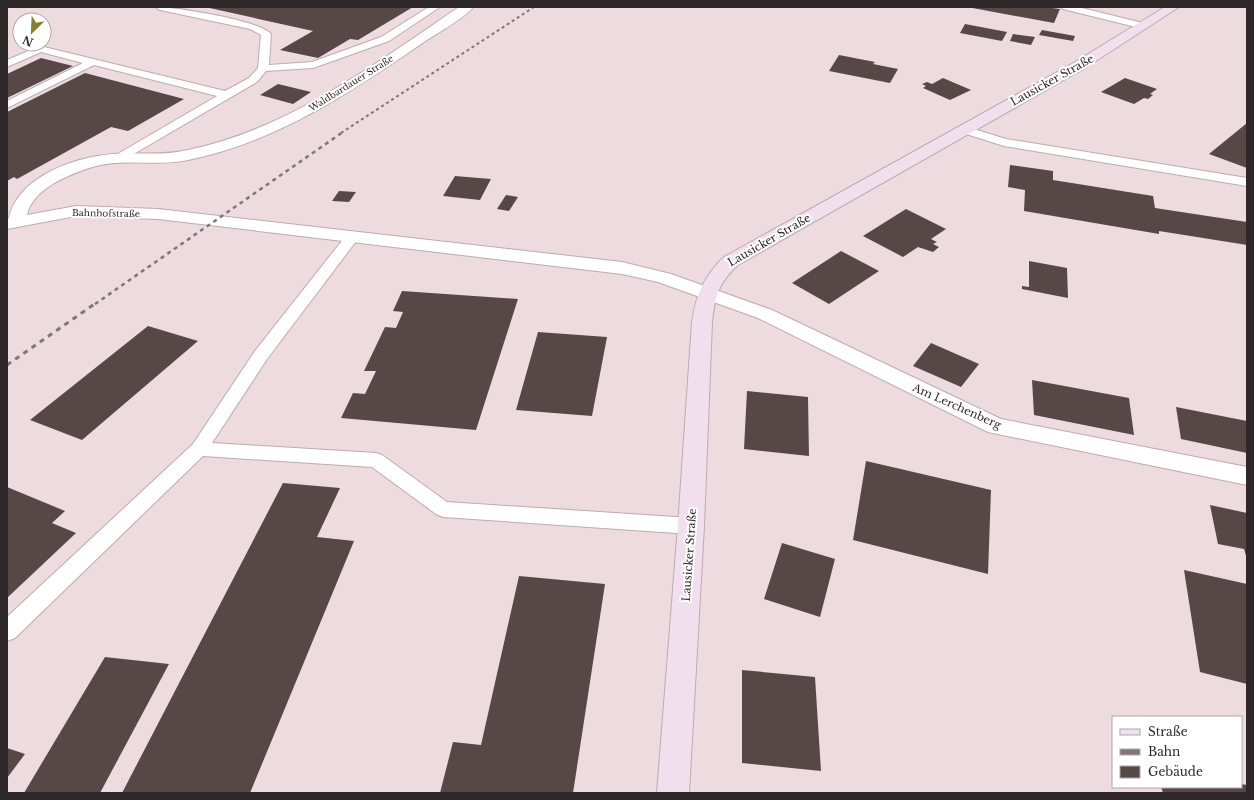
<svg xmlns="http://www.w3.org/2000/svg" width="1254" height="800" viewBox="0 0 1254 800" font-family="'Libre Baskerville',serif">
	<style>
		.building { fill: #574847 }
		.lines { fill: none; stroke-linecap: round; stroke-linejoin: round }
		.lane-casing { stroke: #bcabb0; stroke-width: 2 }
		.street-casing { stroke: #bcabb0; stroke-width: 2 }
		.secondary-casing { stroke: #bcabb0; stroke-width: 2 }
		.lane { fill: #fff; fill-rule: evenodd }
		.street { fill: #fff; fill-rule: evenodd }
		.secondary { fill: #f2dfed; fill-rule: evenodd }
		.rail-far2 { stroke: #807578; stroke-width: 2; stroke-dasharray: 3 3; stroke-linecap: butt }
		.rail-far1 { stroke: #807578; stroke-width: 2.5; stroke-dasharray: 4 4; stroke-linecap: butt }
		.rail { stroke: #807578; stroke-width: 3; stroke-dasharray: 5 5; stroke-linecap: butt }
		.labels { text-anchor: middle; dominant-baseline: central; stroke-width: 4; stroke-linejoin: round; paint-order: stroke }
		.far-street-label { font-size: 9px; fill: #2f282a; stroke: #fff }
		.street-label { font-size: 11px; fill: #2f282a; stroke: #fff }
	</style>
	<rect width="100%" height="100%" fill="#eddbe0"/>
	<!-- building -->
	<path class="building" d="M 205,7 L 413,7 L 358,40 L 350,39 L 318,58 L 280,50 L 313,31 Z
		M 967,7 L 1045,7 L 1060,9 L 1054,23 Z
		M 965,24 L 1007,32 L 1002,41 L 960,33 Z
		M 1042,30 L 1075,36 L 1073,41 L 1039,35 Z
		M 1013,34 L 1035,37 L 1031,45 L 1010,41 Z
		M 839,55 L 875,62 L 873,64 L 898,69 L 890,83 L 829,71 Z
		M 41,58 L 73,66 L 7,98 L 7,74 Z
		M 85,73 L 184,99 L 128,131 L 111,127 L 17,179 L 14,177 L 7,181 L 7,112 Z
		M 943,78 L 971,90 L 950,100 L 923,88 L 926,86 L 922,84 L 927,82 L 932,84 Z
		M 1125,78 L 1157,89 L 1150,94 L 1153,95 L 1148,99 L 1144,98 L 1134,104 L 1101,92 Z
		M 278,84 L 311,92 L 293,104 L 260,95 Z
		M 1247,123 L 1247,168 L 1209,154 Z
		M 1010,165 L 1053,171 L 1053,180 L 1153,196 L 1155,208 L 1247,222 L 1247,245 L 1159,231 L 1159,234 L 1024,211 L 1025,190 L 1008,187 Z
		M 455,176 L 491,179 L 480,200 L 443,196 Z
		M 339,191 L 356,192 L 349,202 L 332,201 Z
		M 506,195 L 518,197 L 509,211 L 497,209 Z
		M 906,209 L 946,229 L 931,239 L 937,242 L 933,244 L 939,247 L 933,252 L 918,247 L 903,257 L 863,236 Z
		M 841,251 L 879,271 L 829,304 L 792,283 Z
		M 1029,261 L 1067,268 L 1068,298 L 1022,289 L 1022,286 L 1029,287 Z
		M 402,291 L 518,299 L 476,430 L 341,418 L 353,393 L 365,394 L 376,371 L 364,371 L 385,327 L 396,328 L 403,312 L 393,311 Z
		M 148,326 L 198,341 L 82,440 L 30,420 Z
		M 538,332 L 607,337 L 592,416 L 516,410 Z
		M 931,343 L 979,364 L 961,387 L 913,366 Z
		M 1032,380 L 1129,398 L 1134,435 L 1034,415 Z
		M 747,391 L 808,397 L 809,456 L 744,449 Z
		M 1176,407 L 1247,421 L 1247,453 L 1181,439 Z
		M 866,461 L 991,490 L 988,574 L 853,540 Z
		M 283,483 L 340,488 L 317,537 L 354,541 L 250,793 L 122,793 Z
		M 7,487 L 65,511 L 52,523 L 76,533 L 7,598 Z
		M 1210,505 L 1247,513 L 1247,559 L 1244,549 L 1218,544 Z
		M 782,543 L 835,559 L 820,617 L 764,599 Z
		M 1184,570 L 1247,584 L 1247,684 L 1200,672 Z
		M 519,576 L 605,584 L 573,793 L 440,793 L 453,742 L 481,745 Z
		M 105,657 L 169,664 L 100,793 L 24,793 Z
		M 742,670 L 815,677 L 821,771 L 742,763 Z
		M 7,748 L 25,754 L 7,778 Z
		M 1241,784 L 1247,785 L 1247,793 L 1163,793 L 1161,787 L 1241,787 Z"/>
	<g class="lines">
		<defs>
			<path id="lane" d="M 155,7 C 175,7 259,20 271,34 L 269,65 L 312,62 L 381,37 L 429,7 L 440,7 L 389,41 L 313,68 L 266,71 L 257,82 L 120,162 L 114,158 L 116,155 L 217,96 L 94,65 L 7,108 L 7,101 L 83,63 L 41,52 L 7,67 L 7,60 L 40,46 L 225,91 L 249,78 L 258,68 L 261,35 L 250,29 L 160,10 Z
				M 1061,7 L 1078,7 L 1147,24 L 1149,26 L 1144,29 L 1063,9 Z
				M 964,126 L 1006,139 L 1247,178 L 1247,186 L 1004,146 L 960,132 L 958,130 L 960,128 Z
				M 353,232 L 358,233 L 360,236 L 267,359 L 212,443 L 376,453 L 382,455 L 447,502 L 691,518 L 698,520 L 701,526 L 698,532 L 691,534 L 443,517 L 436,514 L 372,467 L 203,456 L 15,638 L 7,641 L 7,617 L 193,444 L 255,351 L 348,233 Z"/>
			<path id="street" d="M 459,7 L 473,7 C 466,17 438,33 427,40 C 353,91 277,142 188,160 C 155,167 121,157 89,168 C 66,176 33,189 27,215 L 76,206 L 158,209 L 622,262 L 671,274 L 772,310 L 1001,419 L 1247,467 L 1247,485 L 988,432 L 758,318 L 658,282 L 622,274 L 158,219 L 76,216 L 7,229 L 7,219 L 9,218 C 18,177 74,157 113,154 C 138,152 163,156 188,150 C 289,129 375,64 459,7 Z"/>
			<path id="secondary" d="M 1165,7 L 1179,7 L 1085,68 L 738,265 C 718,283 715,297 712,322 L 704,526 L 689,793 L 657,793 L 678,526 L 692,322 C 696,295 704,276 724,257 L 1075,62 Z"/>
		</defs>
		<!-- lane casing -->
		<use href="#lane" class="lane-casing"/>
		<!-- street casing -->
		<use href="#street" class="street-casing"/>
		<!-- secondary casing -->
		<use href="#secondary" class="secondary-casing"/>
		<!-- lane -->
		<use href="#lane" class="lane"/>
		<!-- street -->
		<use href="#street" class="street"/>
		<!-- secondary -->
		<use href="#secondary" class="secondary"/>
		<!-- rail-far2 -->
		<path class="rail-far2" d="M 341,133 L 534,7"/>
		<!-- rail-far1 -->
		<path class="rail-far1" d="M 95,304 L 343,132"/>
		<!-- rail -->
		<path class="rail" d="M 7,365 L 96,303"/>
	</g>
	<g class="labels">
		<!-- far-street labels -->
		<g class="far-street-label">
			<text transform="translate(351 83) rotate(-32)">Waldbardauer Straße</text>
			<text transform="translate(106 213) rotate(1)">Bahnhofstraße</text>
		</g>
		<!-- street labels -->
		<g class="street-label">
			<text transform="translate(1052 80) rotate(-29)">Lausicker Straße</text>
			<text transform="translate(769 240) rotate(-30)">Lausicker Straße</text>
			<text transform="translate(957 406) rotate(24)">Am Lerchenberg</text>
			<text transform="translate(689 555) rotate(-86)">Lausicker Straße</text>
		</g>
	</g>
	<!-- border -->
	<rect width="1254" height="800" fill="none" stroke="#2f282a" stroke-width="16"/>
	<!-- legend -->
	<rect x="1112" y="716" width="130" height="72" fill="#ffffff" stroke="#aca9aa"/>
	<rect x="1120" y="729" width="20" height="6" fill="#f2dfed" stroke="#aca9aa"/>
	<text x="1148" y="736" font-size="12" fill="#2f282a">Straße</text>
	<rect x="1120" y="749" width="20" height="6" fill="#807578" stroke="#aca9aa"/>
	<text x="1148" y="756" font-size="12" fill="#2f282a">Bahn</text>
	<rect x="1120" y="766" width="20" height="12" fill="#574847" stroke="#aca9aa"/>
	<text x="1148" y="776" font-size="12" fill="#2f282a">Gebäude</text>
	<!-- north arrow -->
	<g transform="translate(32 32) rotate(204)"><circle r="19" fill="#ffffff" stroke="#aca9aa"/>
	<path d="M0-3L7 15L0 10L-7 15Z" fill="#857f27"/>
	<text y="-6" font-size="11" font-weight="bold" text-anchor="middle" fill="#2f282a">N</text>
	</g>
</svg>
